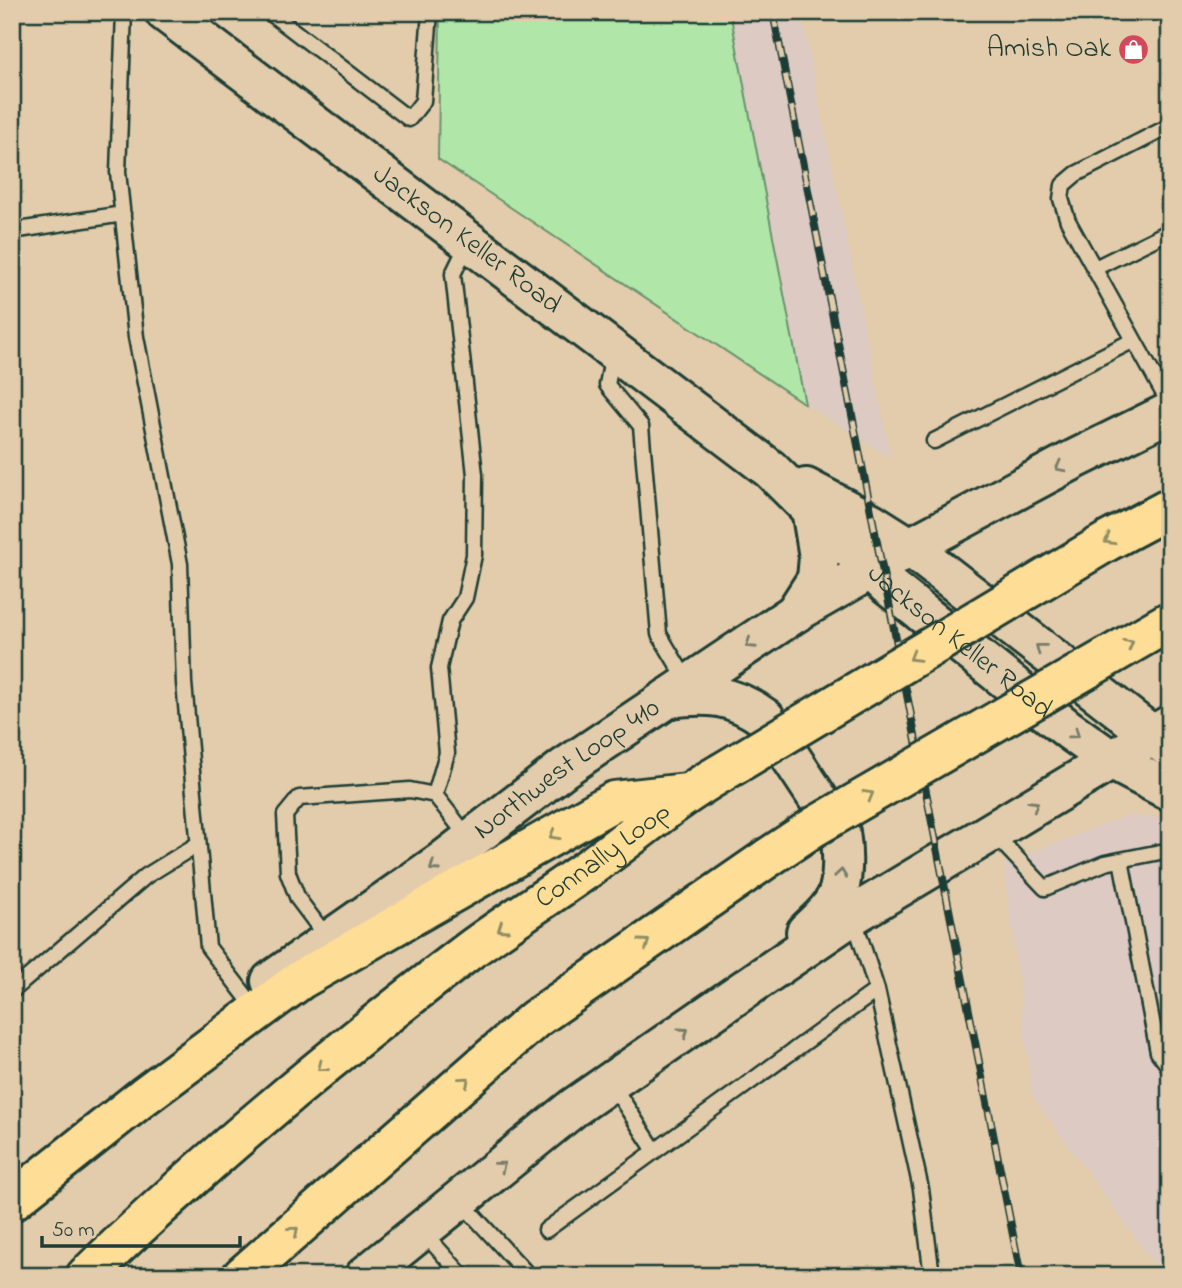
<svg xmlns="http://www.w3.org/2000/svg" width="1182" height="1288" viewBox="0 0 1182 1288" font-family="'Indie Flower',sans-serif">
	<style>
		.built { fill: #dccac3 }
		.green { fill: #b1e6a9; stroke: #68926e; stroke-width: 2 }
		.lines { fill: none; stroke-linecap: round; stroke-linejoin: round }
		.service-casing { stroke: #1f3d34; stroke-width: 19 }
		.secondary-casing { stroke: #1f3d34; stroke-width: 44 }
		.motorway-casing { stroke: #1f3d34; stroke-width: 44 }
		.service { stroke: #e2ccab; stroke-width: 14 }
		.secondary { stroke: #e2ccab; stroke-width: 38 }
		.motorway { stroke: #fedd96; stroke-width: 38 }
		.rail-casing { stroke: #1f3d34; stroke-width: 8 }
		.rail { stroke: #e2ccab; stroke-width: 5; stroke-dasharray: 16; stroke-linecap: butt }
		.motorway-bridge-casing { stroke: #1f3d34; stroke-width: 44; stroke-linecap: butt }
		.motorway-bridge { stroke: #fedd96; stroke-width: 38 }
		.oneway { stroke: #777d6a }
		.oneway2 { stroke: #8e8d65 }
		.labels { text-anchor: middle; dominant-baseline: central; stroke-width: 6; stroke-linejoin: round; paint-order: stroke }
		.poi-label { font-size: 28px; fill: #1f3d34; stroke: #e2ccab; text-anchor: end }
		.street-label { font-size: 28px; fill: #1f3d34; stroke: #e2ccab }
	</style>
	<rect width="100%" height="100%" fill="#e2ccab"/>
	<filter id="ink" filterUnits="userSpaceOnUse"><feTurbulence type="fractalNoise" baseFrequency=".0143" numOctaves="2"/><feDisplacementMap in="SourceGraphic" scale="14" xChannelSelector="R" yChannelSelector="G"/><feConvolveMatrix kernelMatrix="1 2 1 2 8 2 1 2 1" color-interpolation-filters="sRGB"/></filter>
	<g filter="url(#ink)">
		<!-- built -->
		<path class="built" d="M 730,12 L 801,12 L 891,458 L 805,404 Z
			M 1128,815 L 1170,819 L 1170,1276 L 1163,1276 L 1032,1096 L 1004,863 Z"/>
		<!-- green -->
		<path class="green" d="M 440,12 L 730,12 L 805,404 L 438,159 Z"/>
		<g class="lines">
			<defs>
				<path id="service" d="M 124,12 L 118,172 L 136,337 L 180,564 L 184,683 L 208,947 L 248,999
					M 269,12 L 409,119 L 423,101 L 430,12
					M 1170,126 L 1076,174 L 1063,185 L 1061,199 L 1068,221 L 1170,405
					M 12,231 L 123,214
					M 1095,268 L 1170,231
					M 613,353 L 607,385 L 641,426 L 659,634 L 688,683
					M 934,441 L 1134,340
					M 435,795 L 447,753 L 439,668 L 450,621 L 465,598 L 474,555 L 475,475 L 453,274 L 468,243
					M 994,834 L 1045,888 L 1105,863 L 1170,850
					M 1121,860 L 1158,1052 L 1170,1068
					M 854,919 L 877,990 L 921,1189 L 932,1276
					M 328,939 L 298,899 L 288,873 L 285,815 L 299,798 L 410,790 L 435,795 L 470,840
					M 12,991 L 146,876 L 198,844
					M 611,1083 L 655,1151
					M 460,1201 L 529,1276
					M 546,1230 L 877,990
					M 422,1231 L 459,1272 L 455,1276"/>
				<g id="secondary">
					<path id="s1" d="M 165,12 L 770,469 L 887,585 L 1069,730 L 1111,760 L 1170,791"/>
					<path d="M 806,488 L 872,523 L 910,547 L 1170,749"/>
					<path d="M 795,613 L 817,579 L 819,557 L 811,509"/>
					<path d="M 668,698 C 708,693 732,694 765,718 L 840,832 C 843,849 844,883 836,898 C 829,912 817,921 806,932"/>
					<path id="s2" d="M 271,981 L 444,860 L 564,768 L 795,613 L 910,547 L 1075,459 L 1170,412"/>
					<path d="M 365,1276 L 573,1108 L 755,982 L 853,915 L 1170,725"/>
				</g>
				<g id="motorway">
					<path d="M 12,1201 L 144,1096 L 300,980 L 614,801 L 687,793"/>
					<path id="s3" d="M 86,1276 C 207,1159 336,1052 470,950 C 507,923 546,898 583,872 C 630,839 672,801 721,773"/>
					<path d="M 242,1276 L 535,1019 L 769,857"/>
				</g>
			</defs>
			<!-- service casing -->
			<use href="#service" class="service-casing"/>
			<!-- secondary casing -->
			<use href="#secondary" class="secondary-casing"/>
			<!-- motorway casing -->
			<use href="#motorway" class="motorway-casing"/>
			<!-- service -->
			<use href="#service" class="service"/>
			<!-- secondary -->
			<use href="#secondary" class="secondary"/>
			<!-- motorway -->
			<use href="#motorway" class="motorway"/>
			<defs>
				<path id="rail" d="M 773,12 L 1021,1276"/>
			</defs>
			<!-- rail casing -->
			<use href="#rail" class="rail-casing"/>
			<!-- rail -->
			<use href="#rail" class="rail"/>
			<defs>
				<path id="motorway-bridge" d="M 721,773 L 1108,541 L 1170,508
					M 769,857 L 814,827 L 1170,621"/>
			</defs>
			<!-- motorway-bridge casing -->
			<use href="#motorway-bridge" class="motorway-bridge-casing"/>
			<!-- motorway-bridge -->
			<use href="#motorway-bridge" class="motorway-bridge"/>
		</g>
		<!-- one-way arrows -->
		<defs><path id="oneway-chevron" d="M-2-3.5L2.5 0L-2 3.5" fill="none" stroke-width="1.6" stroke-linecap="round" stroke-linejoin="round" transform="scale(1.75)"/></defs>
		<g class="oneway">
			<use href="#oneway-chevron" transform="translate(1060 467) rotate(152)"/>
			<use href="#oneway-chevron" transform="translate(750 644) rotate(147)"/>
			<use href="#oneway-chevron" transform="translate(1040 648) rotate(-142)"/>
			<use href="#oneway-chevron" transform="translate(1075 734) rotate(36)"/>
			<use href="#oneway-chevron" transform="translate(1034 805) rotate(-31)"/>
			<use href="#oneway-chevron" transform="translate(434 867) rotate(145)"/>
			<use href="#oneway-chevron" transform="translate(841 874) rotate(-82)"/>
			<use href="#oneway-chevron" transform="translate(684 1032) rotate(-35)"/>
			<use href="#oneway-chevron" transform="translate(501 1166) rotate(-39)"/>
		</g>
		<g class="oneway2">
			<use href="#oneway-chevron" transform="translate(1109 540) rotate(151)"/>
			<use href="#oneway-chevron" transform="translate(1129 644) rotate(-30)"/>
			<use href="#oneway-chevron" transform="translate(914 657) rotate(149)"/>
			<use href="#oneway-chevron" transform="translate(869 795) rotate(-30)"/>
			<use href="#oneway-chevron" transform="translate(554 835) rotate(150)"/>
			<use href="#oneway-chevron" transform="translate(502 928) rotate(145)"/>
			<use href="#oneway-chevron" transform="translate(645 943) rotate(-35)"/>
			<use href="#oneway-chevron" transform="translate(322 1067) rotate(142)"/>
			<use href="#oneway-chevron" transform="translate(465 1081) rotate(-41)"/>
			<use href="#oneway-chevron" transform="translate(294 1231) rotate(-41)"/>
		</g>
	</g>
	<!-- icons -->
	<defs>
		<symbol id="shop-disc" viewBox="-11 -11 22 22"><circle r="9.5" fill="#d1495b" stroke="#e2ccab"/><path d="M-5-2.5h2.3a2.7 3.5 0 0 1 5.4 0H5L5.5 6h-11ZM-1.5-2.5h3a1.5 2.3 0 0 0-3 0Z" fill="#fff"/></symbol>
	</defs>
	<g fill-rule="evenodd">
		<use href="#shop-disc" x="1116" y="32" width="35" height="35"/>
	</g>
	<g class="labels">
		<!-- poi labels -->
		<g class="poi-label">
			<text x="1111" y="49">Amish Oak</text>
		</g>
		<!-- street labels -->
		<g class="street-label">
			<text stroke="none"><textPath href="#s1" startOffset="378">Jackson Keller Road</textPath></text>
			<text stroke="none"><textPath href="#s1" startOffset="1015">Jackson Keller Road</textPath></text>
			<text stroke="none"><textPath href="#s2" startOffset="364">Northwest Loop 410</textPath></text>
			<text stroke="none"><textPath href="#s3" startOffset="667">Connally Loop</textPath></text>
		</g>
	</g>
	<!-- margin -->
	<rect width="1182" height="1288" fill="none" stroke="#e2ccab" stroke-width="42"/>
	<rect x="21" y="21" width="1140" height="1246" fill="none" stroke="#1f3d34" stroke-width="2.5" filter="url(#ink)"/>
	<!-- scale -->
	<path d="M42 1236v10h198v-10" fill="none" stroke="#1f3d34" stroke-width="3.5"/>
	<text x="52" y="1236" font-size="21" fill="#1f3d34" stroke="#e2ccab" stroke-width="5" paint-order="stroke">50 m</text>
</svg>
